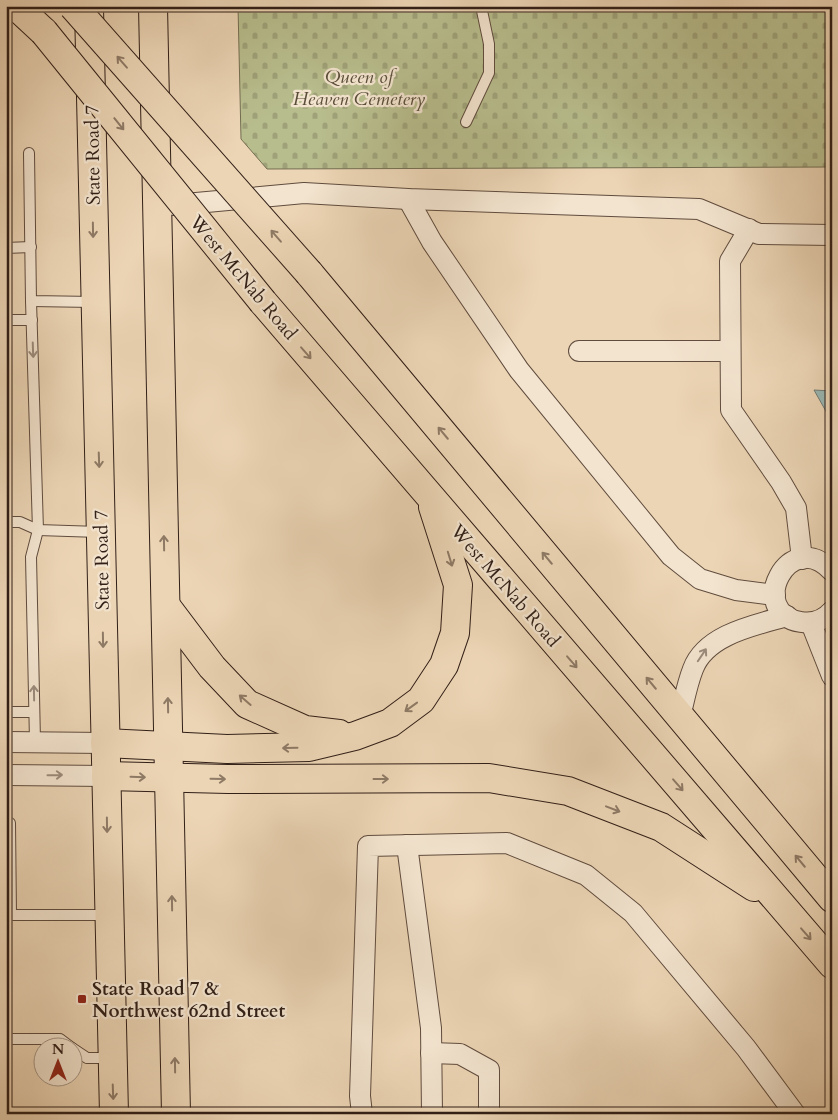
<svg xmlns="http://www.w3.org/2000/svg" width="838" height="1120" viewBox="0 0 838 1120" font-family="Cardo,serif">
  <defs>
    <pattern id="cemetery-stones" width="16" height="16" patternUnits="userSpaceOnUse" patternTransform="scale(1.25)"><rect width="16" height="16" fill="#b8bd8d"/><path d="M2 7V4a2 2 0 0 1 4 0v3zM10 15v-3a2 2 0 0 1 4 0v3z" fill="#9fa279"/></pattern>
  </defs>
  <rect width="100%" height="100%" fill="#ecd5b5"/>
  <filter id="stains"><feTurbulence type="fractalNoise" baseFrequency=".004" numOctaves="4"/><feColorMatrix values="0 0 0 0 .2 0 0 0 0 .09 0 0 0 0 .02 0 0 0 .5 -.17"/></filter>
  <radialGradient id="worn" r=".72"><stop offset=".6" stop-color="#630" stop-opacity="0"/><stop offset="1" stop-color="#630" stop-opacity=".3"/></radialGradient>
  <!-- cemetery -->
  <polygon fill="url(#cemetery-stones)" stroke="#746e52" points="238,6 832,6 832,167 267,169 241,139"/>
  <!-- water -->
  <polygon fill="#9ab8b4" stroke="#707b75" points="814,390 832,391 832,422"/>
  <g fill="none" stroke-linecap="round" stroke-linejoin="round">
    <!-- service casing -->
    <g stroke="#604c3e" stroke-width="12">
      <g id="service">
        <polyline points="466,122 489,73 489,44 481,6"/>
        <polyline points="29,153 31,301 94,302"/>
        <polyline points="6,248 31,247"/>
        <polyline points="31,301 38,530 31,557 35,741"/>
        <polyline points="6,320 32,320"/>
        <polyline points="6,522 20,522 38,530 99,532"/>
        <polyline points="6,712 34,712"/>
        <polyline points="10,823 11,915 108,915"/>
        <polyline points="6,1039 60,1039 72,1048"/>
        <polyline points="72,1048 87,1058 111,1058"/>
      </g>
    </g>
    <!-- minor casing -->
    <g stroke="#604c3e" stroke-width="22">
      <g id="minor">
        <polyline points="408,199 432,242 519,370 671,556 700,579 736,590 775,595"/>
        <polyline points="174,205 304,193 408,199 699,209 759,234 832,235"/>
        <polyline points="749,229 730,261 731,410 781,482 796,508 802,559"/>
        <polyline points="579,351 730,351"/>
        <path d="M832 571C789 525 745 613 801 622 813 624 824 620 832 611"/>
        <polyline points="811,623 832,676"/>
        <path d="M680 717C684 701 687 684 693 669 706 634 756 625 787 616"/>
        <polyline points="6,742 105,743"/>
        <polyline points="6,775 106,776"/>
        <polyline points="407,845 431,1028 432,1114"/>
        <polyline points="431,1053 460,1054 489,1070 489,1114"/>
        <polyline points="362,1114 360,1096 368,846 507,843 586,875 633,913 746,1048 795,1114"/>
      </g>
    </g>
    <!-- primary casing -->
    <g stroke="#311f17" stroke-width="30">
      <g id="primary">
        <polyline points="16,6 44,32"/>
        <polyline points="153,6 176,1114"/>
        <polyline points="89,8 114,1114"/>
        <polyline points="309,273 832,898"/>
        <polyline points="263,302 832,964"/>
        <polyline points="166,606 212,667 247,704 305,730 339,734"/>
        <polyline points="105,743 227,749 309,747 355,736 390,723 421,700 444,665 455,633 458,585 433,507"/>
        <polyline points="106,776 228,779 489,778 568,791 661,827 754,887"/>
      </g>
    </g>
    <!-- service -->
    <use href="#service" stroke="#f3e4cf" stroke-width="10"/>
    <!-- minor -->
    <use href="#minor" stroke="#f3e4cf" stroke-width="20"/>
    <!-- primary -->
    <use href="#primary" stroke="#ecd5b5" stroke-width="28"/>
    <!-- primary-bridge casing -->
    <g stroke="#311f17" stroke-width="30" stroke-linecap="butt">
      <g id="primary-bridge">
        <polyline points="73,6 309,273"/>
        <polyline points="44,32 263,302"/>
      </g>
    </g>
    <!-- primary-bridge -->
    <use href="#primary-bridge" stroke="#ecd5b5" stroke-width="28"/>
  </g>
  <!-- one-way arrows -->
  <defs><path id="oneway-shaft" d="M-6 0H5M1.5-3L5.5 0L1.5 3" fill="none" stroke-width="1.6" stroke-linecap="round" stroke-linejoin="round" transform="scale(1.25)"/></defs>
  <g stroke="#8e7a66">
    <use href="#oneway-shaft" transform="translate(122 62) rotate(-131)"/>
    <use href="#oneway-shaft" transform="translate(119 124) rotate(51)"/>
    <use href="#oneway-shaft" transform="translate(93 230) rotate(89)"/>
    <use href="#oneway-shaft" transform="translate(276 236) rotate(-131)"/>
    <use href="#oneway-shaft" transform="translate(306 353) rotate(49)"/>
    <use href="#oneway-shaft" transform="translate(443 433) rotate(-130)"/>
    <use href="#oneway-shaft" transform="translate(99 460) rotate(88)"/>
    <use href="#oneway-shaft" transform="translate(164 543) rotate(-91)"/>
    <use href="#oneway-shaft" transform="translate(547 558) rotate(-130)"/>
    <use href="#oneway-shaft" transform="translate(450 559) rotate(73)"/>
    <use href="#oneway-shaft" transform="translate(103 640) rotate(89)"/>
    <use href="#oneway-shaft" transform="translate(572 662) rotate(49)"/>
    <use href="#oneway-shaft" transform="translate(651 683) rotate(-130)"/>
    <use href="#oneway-shaft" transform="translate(245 700) rotate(-139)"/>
    <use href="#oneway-shaft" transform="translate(168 705) rotate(-91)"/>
    <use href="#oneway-shaft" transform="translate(411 707) rotate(144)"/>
    <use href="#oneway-shaft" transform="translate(290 748) rotate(179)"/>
    <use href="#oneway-shaft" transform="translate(138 777) rotate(2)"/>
    <use href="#oneway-shaft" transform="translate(218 779) rotate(1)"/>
    <use href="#oneway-shaft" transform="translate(381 779)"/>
    <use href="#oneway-shaft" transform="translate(678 785) rotate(49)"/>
    <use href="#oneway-shaft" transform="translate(613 809) rotate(21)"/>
    <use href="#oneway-shaft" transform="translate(107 825) rotate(89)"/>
    <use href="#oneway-shaft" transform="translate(800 861) rotate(-130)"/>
    <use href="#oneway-shaft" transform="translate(172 903) rotate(-91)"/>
    <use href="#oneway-shaft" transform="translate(806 934) rotate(49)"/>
    <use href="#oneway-shaft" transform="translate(175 1065) rotate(-91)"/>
    <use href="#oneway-shaft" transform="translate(113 1092) rotate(88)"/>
  </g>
  <g stroke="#9c8b7c">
    <use href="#oneway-shaft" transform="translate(33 350) rotate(88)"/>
    <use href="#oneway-shaft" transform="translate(702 655) rotate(-56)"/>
    <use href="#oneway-shaft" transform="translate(34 693) rotate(-91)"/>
    <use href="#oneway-shaft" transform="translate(55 775) rotate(-1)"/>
  </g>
  <!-- markers -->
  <rect fill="#8f2418" stroke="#f3e4cf" stroke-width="2" x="77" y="994" width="10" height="10" rx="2.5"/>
  <g text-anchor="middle" stroke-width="4.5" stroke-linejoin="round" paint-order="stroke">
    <!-- park labels -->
    <g font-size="19" font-style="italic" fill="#5a4e3a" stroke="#f3e4cf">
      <text x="359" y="83">Queen of<tspan x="359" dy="22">Heaven Cemetery</tspan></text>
    </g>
    <!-- street labels -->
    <g font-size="19" fill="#311f17" stroke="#f3e4cf">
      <text transform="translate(92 155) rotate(-91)" y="7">State Road 7</text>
      <text transform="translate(244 277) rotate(50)" y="7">West McNab Road</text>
      <text transform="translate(101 560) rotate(-91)" y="7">State Road 7</text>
      <text transform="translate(506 585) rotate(49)" y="7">West McNab Road</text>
    </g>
    <!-- poi labels -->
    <g font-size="19" font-weight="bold" fill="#311f17" stroke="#f3e4cf" text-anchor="start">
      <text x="92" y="995">State Road 7 &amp;<tspan x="92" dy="22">Northwest 62nd Street</tspan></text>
    </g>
  </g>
  <!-- margin -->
  <rect width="838" height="1120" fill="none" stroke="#ecd5b5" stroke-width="25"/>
  <rect x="8" y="8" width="823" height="1105" fill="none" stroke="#311f17" stroke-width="2.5"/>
  <rect x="12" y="12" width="813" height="1095" fill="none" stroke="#311f17"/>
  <!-- north arrow -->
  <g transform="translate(58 1062)"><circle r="24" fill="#f3e4cf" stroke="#a59585"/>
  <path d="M0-4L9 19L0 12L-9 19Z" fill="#8f2418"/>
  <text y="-8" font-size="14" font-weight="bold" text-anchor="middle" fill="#311f17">N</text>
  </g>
  <rect width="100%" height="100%" filter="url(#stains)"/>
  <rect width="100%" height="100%" fill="url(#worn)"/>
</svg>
